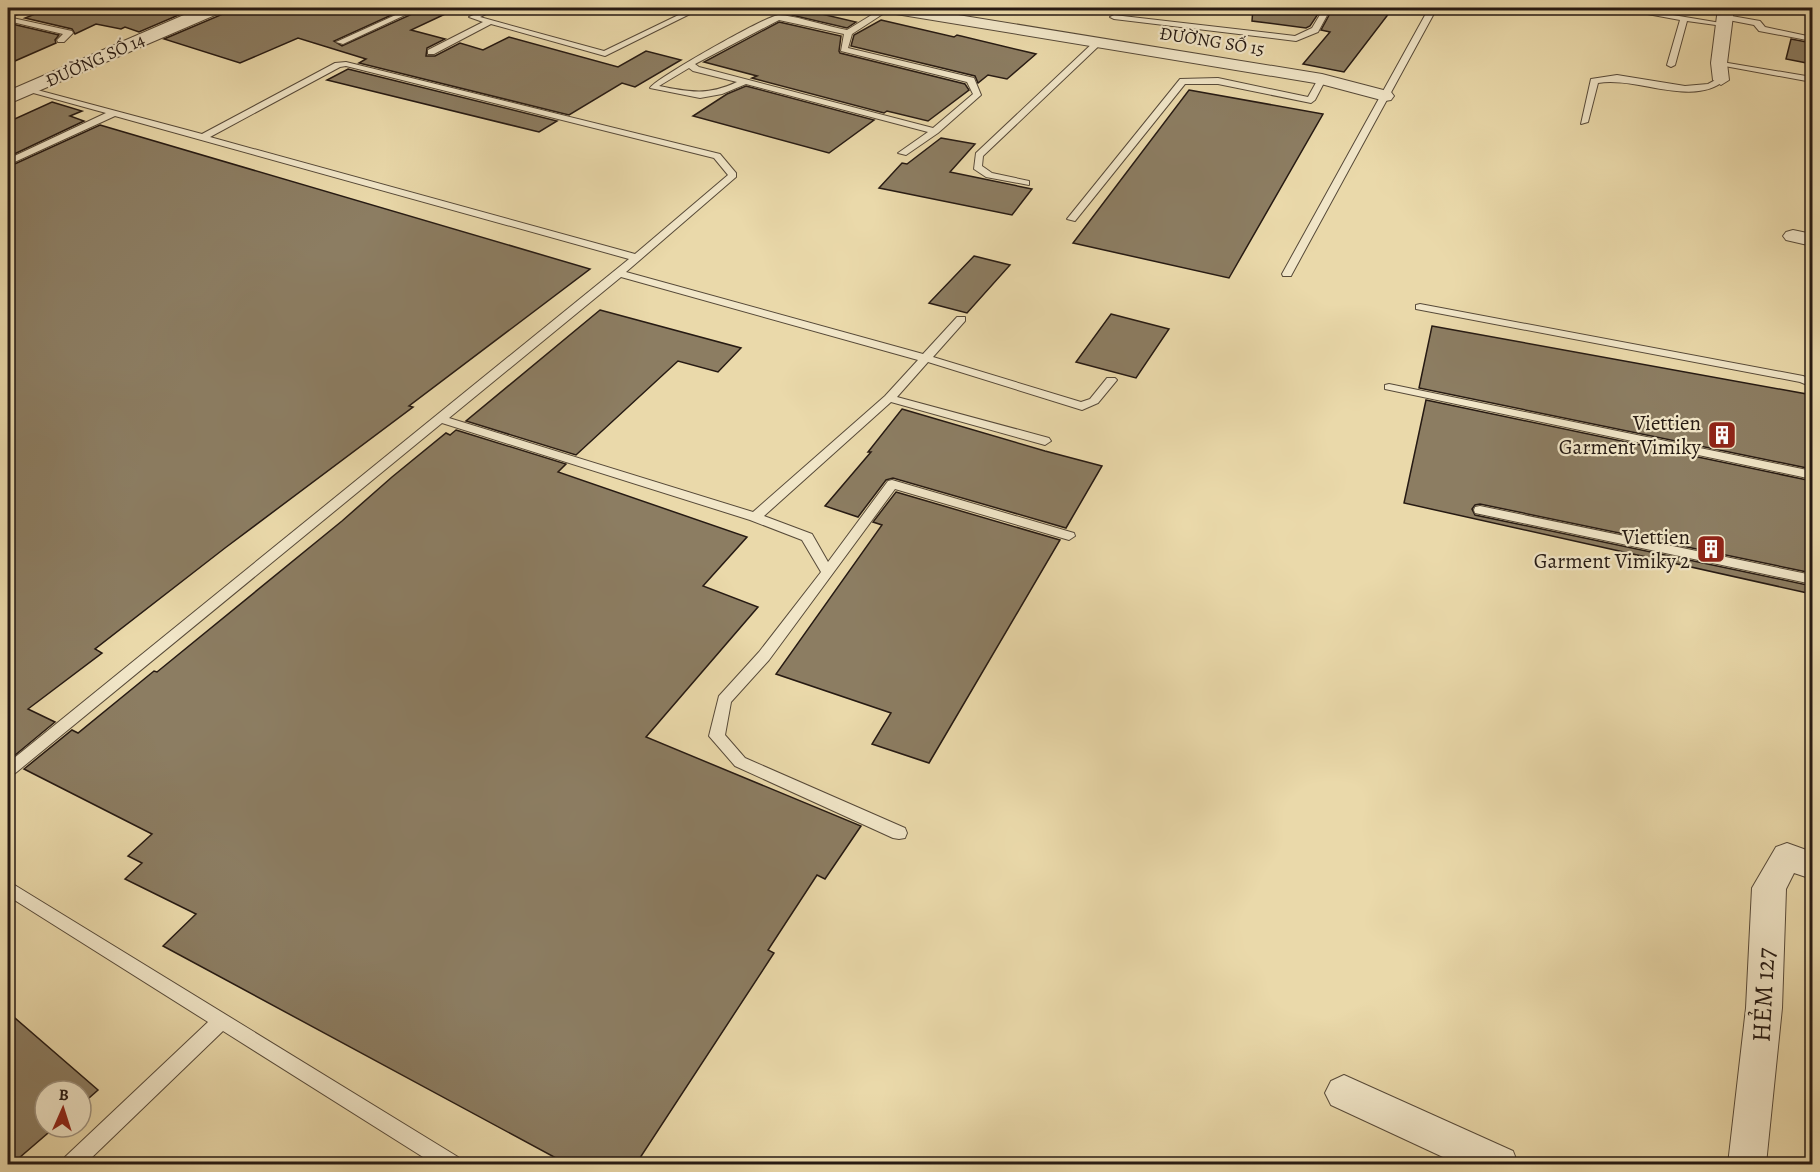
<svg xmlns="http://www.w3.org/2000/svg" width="1820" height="1172" viewBox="0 0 1820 1172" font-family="Alegreya,serif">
  <rect width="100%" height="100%" fill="#ead9aa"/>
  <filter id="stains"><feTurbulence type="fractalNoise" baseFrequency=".00333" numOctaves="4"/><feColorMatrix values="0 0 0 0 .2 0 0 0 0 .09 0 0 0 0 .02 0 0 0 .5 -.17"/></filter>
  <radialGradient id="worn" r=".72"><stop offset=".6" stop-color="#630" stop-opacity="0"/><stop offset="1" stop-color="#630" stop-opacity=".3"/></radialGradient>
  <!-- building -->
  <g fill="#8c7d62" stroke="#261a13" stroke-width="1.5">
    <polygon points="50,8 195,8 139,32 125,27 121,29 96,24 75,34 72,29 25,18"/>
    <polygon points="226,8 407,8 334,41 342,46 421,10 422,8 458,8 411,30 445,39 427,48 426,56 435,56 460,43 483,50 509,37 618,67 646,51 681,60 635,87 622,83 569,115 359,63 366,59 298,38 240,63 164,39 223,14"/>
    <polygon points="796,8 856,22 847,28 787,14"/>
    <polygon points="1253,8 1322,8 1310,26 1306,28 1252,21"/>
    <polygon points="1333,8 1393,8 1344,72 1303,64 1330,32 1321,30"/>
    <polygon points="881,20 954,37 957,35 1036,54 1007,79 988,75 978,83 975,76 851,46 854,35"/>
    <polygon points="779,22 841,36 839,51 840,53 965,84 969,90 928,121 887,111 884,113 752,78 757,76 704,62"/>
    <polygon points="12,24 59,35 55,40 56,43 8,64 8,26"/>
    <polygon points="1791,39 1812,43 1812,64 1786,59"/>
    <polygon points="348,69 557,121 539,132 327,80"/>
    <polygon points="746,86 874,120 829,153 693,116 727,94"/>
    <polygon points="1189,90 1323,114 1229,278 1073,243"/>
    <polygon points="52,102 82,111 70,116 84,121 8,157 8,122"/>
    <polygon points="100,125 590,269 409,406 413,407 225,548 95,649 102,653 28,709 55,722 8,761 8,167"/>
    <polygon points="941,138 975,144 950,172 1032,189 1012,215 879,188 902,163 907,164"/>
    <polygon points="974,256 1010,265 967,313 929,303"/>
    <polygon points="600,310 741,348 718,372 678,361 576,455 466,421"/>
    <polygon points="1111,314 1169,329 1136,378 1076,362"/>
    <polygon points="1432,326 1812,395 1812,469 1419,388"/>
    <polygon points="1426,400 1812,481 1812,573 1480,504 1475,505 1472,509 1475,515 1812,586 1812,594 1404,503"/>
    <polygon points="902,409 1045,451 1102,466 1066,528 893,478 886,480 858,517 825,506 871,452 868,452"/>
    <polygon points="456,430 566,464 558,472 747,537 703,586 758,607 646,737 861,826 825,879 817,875 768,950 774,953 636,1164 567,1164 163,946 196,914 125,879 142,863 128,856 152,834 24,769 72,730 78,733 154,671 157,672 342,521 392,477 446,433 450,435"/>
    <polygon points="896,492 1060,540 929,763 872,744 891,713 776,674 882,525 873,522"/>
    <polygon points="8,1012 98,1090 81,1105 81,1091 45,1091 45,1127 55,1127 12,1164 8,1164"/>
  </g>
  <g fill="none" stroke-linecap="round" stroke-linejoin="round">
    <!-- service casing -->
    <g stroke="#574a39" stroke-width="2">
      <g id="service">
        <polygon points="411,8 420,8 343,44 336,42"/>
        <polygon points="489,8 498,8 480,17 604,51 693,8 702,8 605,56 491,24 434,54 428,54 428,50 483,22 469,17"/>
        <path d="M883 8H892L852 34 848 48 974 78 981 95 938 133 906 155 898 153 928 132 746 84 722 94 700 98 650 88C655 79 767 15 779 15 793 15 830 27 847 30ZM779 20 844 34 841 51 967 82 973 94 933 128 699 67 695 64ZM689 68 693 71 737 82C707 96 690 92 659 86Z"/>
        <polygon points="1324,8 1331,8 1318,32 1296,41 1114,19 1110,17 1114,15 1295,36 1312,28"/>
        <polygon points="1429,8 1437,8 1292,274 1291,276 1283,276 1282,274"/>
        <polygon points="1615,8 1631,8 1727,24 1723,26 1687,21 1675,65 1671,67 1667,65 1680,20"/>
        <polygon points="1726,15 1760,21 1765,27 1812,37 1812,41 1759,31 1754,25 1723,19 1723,15"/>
        <polygon points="8,17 72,31 73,33 64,42 58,42 57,40 63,34 8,21"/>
        <polygon points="1096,40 1103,42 983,156 982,166 992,173 1029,181 1029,185 986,177 974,169 976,153"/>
        <polygon points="1716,61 1812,77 1812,82 1719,65 1716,65"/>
        <path d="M346 62 720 154 736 173V177L626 272 923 354 957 317H965V321L933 357 1081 402 1090 399 1107 378H1115L1117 380 1098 403 1082 410 928 362 897 397 1049 438 1051 441 1045 445 891 402 764 516 812 534 828 562 888 481 892 480 1074 533 1075 536 1069 540 895 489 769 660 731 702 725 735 745 758 905 828 907 833 905 838 899 839 893 838 735 766 709 736 719 696 759 652 821 572 802 540 750 520 442 423 13 775 8 777V763L629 259 115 116 8 165V159L106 113 26 91V87L202 134 335 63ZM346 66 714 158 728 175 635 254 210 137 340 67ZM621 277 918 360 885 396 753 512 449 418Z"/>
        <path d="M1617 75 1685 86 1708 84 1721 77 1725 80C1693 108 1636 76 1598 83L1588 122 1581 124 1591 79Z"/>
        <polygon points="1322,76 1326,79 1315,100 1311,103 1218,84 1185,84 1075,221 1067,219 1180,79 1218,78 1308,97 1318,79"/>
        <polygon points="1420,304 1803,376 1812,380 1812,387 1800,382 1416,309 1416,305"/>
        <polygon points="1389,384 1812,471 1812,479 1385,389 1385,385"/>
        <polygon points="1480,506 1812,575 1812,584 1475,513 1474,510 1475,507"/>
        <polygon points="8,881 458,1157 460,1164 434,1164 223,1031 85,1164 63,1164 65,1157 208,1022 8,896"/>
      </g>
    </g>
    <!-- minor casing -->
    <g stroke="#574a39" stroke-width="2">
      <g id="minor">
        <polygon points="8,8 29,8 26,11 8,18"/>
        <polygon points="882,8 915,8 1322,74 1391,92 1394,96 1391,100 1385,101 1321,84 890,13"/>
        <polygon points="1718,8 1734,8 1727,63 1729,80 1721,85 1713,80 1711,63"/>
        <polygon points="1793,230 1812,234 1812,246 1786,240 1783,236 1786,232"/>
        <polygon points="1787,843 1812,852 1812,879 1794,873 1786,889 1782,1008 1766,1164 1728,1164 1746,1008 1752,888 1776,847"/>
        <polygon points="1344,1075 1513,1151 1518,1164 1458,1164 1331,1105 1325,1093 1331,1081"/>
      </g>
    </g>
    <!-- tertiary casing -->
    <g stroke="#574a39" stroke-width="2">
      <polygon id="tertiary" points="200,8 224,8 222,12 8,104 8,91"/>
    </g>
    <!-- service -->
    <use href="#service" fill="#f1e6c8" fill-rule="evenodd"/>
    <!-- minor -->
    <use href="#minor" fill="#f1e6c8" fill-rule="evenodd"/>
    <!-- tertiary -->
    <use href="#tertiary" fill="#f1e6c8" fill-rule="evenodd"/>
  </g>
  <!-- icons -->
  <defs>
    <g id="building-square" transform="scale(1.5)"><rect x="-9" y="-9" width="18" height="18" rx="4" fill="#8f2418" stroke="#f1e6c8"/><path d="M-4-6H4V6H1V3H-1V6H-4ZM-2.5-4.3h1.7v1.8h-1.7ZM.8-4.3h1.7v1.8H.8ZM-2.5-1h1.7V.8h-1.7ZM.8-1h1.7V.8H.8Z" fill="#fff"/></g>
  </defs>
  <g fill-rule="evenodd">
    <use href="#building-square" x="1722" y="435"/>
    <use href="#building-square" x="1711" y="549"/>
  </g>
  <g text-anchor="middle" stroke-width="4.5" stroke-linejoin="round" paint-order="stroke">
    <!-- far-street labels -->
    <g font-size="18" fill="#261a13" stroke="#f1e6c8">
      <text transform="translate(1212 41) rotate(9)" y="6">ĐƯỜNG SỐ 15</text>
      <text transform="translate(95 60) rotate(-24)" y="6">ĐƯỜNG SỐ 14</text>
    </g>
    <!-- poi labels -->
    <g font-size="21" fill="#261a13" stroke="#f1e6c8" text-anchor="end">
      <text x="1701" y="430">Viettien<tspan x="1701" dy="24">Garment Vimiky</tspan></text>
      <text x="1690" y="544">Viettien<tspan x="1690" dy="24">Garment Vimiky 2</tspan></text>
    </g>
    <!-- near-street labels -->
    <g font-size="26" fill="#261a13" stroke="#f1e6c8">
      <text transform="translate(1763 995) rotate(-87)" y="9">HẺM 127</text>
    </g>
  </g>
  <!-- margin -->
  <rect width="1820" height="1172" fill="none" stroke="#ead9aa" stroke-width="30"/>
  <rect x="9" y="9" width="1802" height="1154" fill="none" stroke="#261a13" stroke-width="3"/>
  <rect x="15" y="15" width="1790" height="1142" fill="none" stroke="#261a13" stroke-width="1.5"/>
  <!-- north arrow -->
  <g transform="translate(63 1109) rotate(3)"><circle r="28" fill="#f1e6c8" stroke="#a09480" stroke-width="1.5"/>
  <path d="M0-4.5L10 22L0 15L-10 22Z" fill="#8f2418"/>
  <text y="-9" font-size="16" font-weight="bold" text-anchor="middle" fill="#261a13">B</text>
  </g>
  <rect width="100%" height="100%" filter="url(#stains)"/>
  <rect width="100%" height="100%" fill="url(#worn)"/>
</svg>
